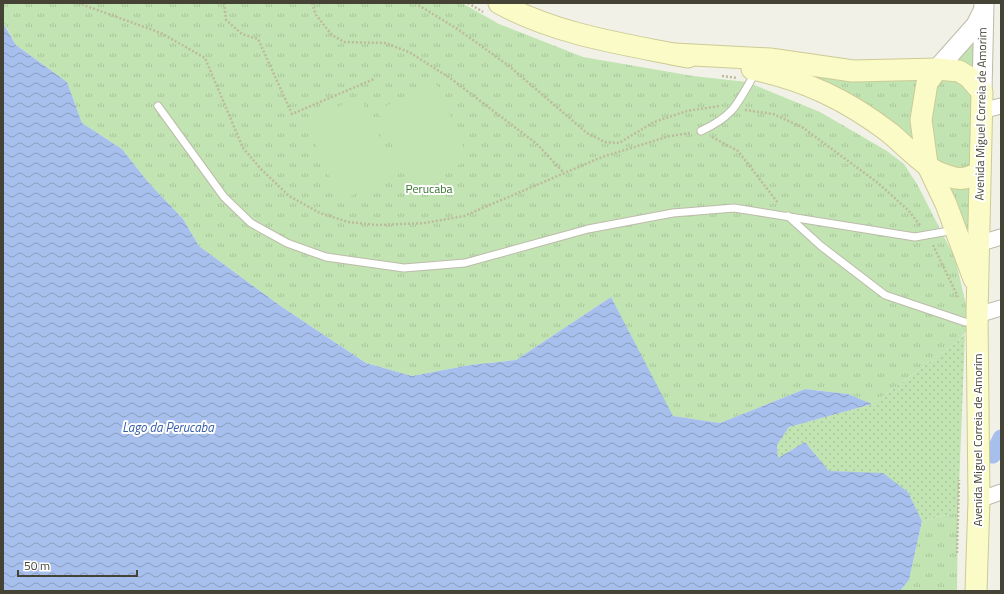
<svg xmlns="http://www.w3.org/2000/svg" width="1004" height="594" viewBox="0 0 1004 594" font-family="'Titillium Web',sans-serif">
  <defs>
    <pattern id="grass-dots" width="8" height="8" patternUnits="userSpaceOnUse"><rect width="8" height="8" fill="#c1e4b2"/><path d="M2 2h.1M6 6h.1" fill="none" stroke="#a7c59a" stroke-width="1.8" stroke-linecap="round"/></pattern>
    <pattern id="park-tufts" width="24" height="20" patternUnits="userSpaceOnUse"><rect width="24" height="20" fill="#c1e4b2"/><path d="M3 7l-1-3M5 7V3M7 7l1-3M15 17l-1-3M17 17v-4M19 17l1-3" fill="none" stroke="#a7c59a"/></pattern>
    <pattern id="water-waves" width="16" height="10" patternUnits="userSpaceOnUse"><rect width="16" height="10" fill="#a6bfec"/><path d="M0 5q4-4 8 0t8 0" fill="none" stroke="#899dc0"/></pattern>
  </defs>
  <rect width="100%" height="100%" fill="#f2f1e7"/>
  <!-- grass -->
  <polygon fill="url(#grass-dots)" points="965,334 958,512 922,521 908,492 883,474 829,471 805,442 778,458 777,445 789,427 872,404 957,342"/>
  <!-- park -->
  <g fill="url(#park-tufts)">
    <polygon points="3,3 462,3 499,24 583,57 693,76 747,82 820,112 887,151 904,164 917,184 955,258 971,326 957,342 872,404 848,394 805,389 720,423 672,416 611,297 516,360 470,365 412,376 366,363 282,307 199,246 183,219 148,182 122,149 82,123 67,82 16,45 3,22"/>
    <polygon points="976,25 977,288 927,164 770,59 937,69"/>
    <polygon points="958,512 957,591 900,591 909,580 922,521"/>
  </g>
  <!-- pitch -->
  <g fill="#c1e4b2">
    <polygon points="436,83 469,160 410,188 377,110"/>
    <polygon points="360,97 398,175 340,201 305,121"/>
  </g>
  <!-- water -->
  <polygon fill="url(#water-waves)" points="3,23 16,45 67,82 82,123 122,149 148,182 183,219 199,246 282,307 366,363 412,376 470,365 516,360 611,297 673,416 720,423 805,389 848,394 872,404 789,427 777,445 778,458 805,442 829,471 883,473 908,492 922,521 909,580 900,591 3,591"/>
  <g fill="none" stroke-linecap="round" stroke-linejoin="round">
    <!-- canal -->
    <polyline stroke="#a6bfec" stroke-width="17" points="993,455 1001,438"/>
    <!-- service casing -->
    <g stroke="#bdbbaa" stroke-width="9">
      <g id="service">
        <polyline points="158,106 224,197 251,223 287,243 326,257 404,268 465,263 588,229 673,213 734,208 915,237 949,231"/>
        <path d="M701 131C731 117 736 107 751 80"/>
        <polyline points="788,216 821,246 885,295 965,322"/>
      </g>
    </g>
    <!-- minor casing -->
    <g stroke="#bdbbaa" stroke-width="17">
      <g id="minor">
        <polyline points="981,111 1001,106"/>
        <polyline points="978,244 1001,237"/>
        <polyline points="977,315 1001,308"/>
        <polyline points="979,500 1001,492"/>
      </g>
    </g>
    <!-- tertiary casing -->
    <g stroke="#bdbbaa" stroke-width="21">
      <g id="tertiary">
        <polyline points="937,69 976,25 983,11"/>
        <polyline points="982,92 984,3"/>
      </g>
    </g>
    <!-- secondary casing -->
    <g stroke="#cccb96" stroke-width="23">
      <g id="secondary">
        <path d="M499 3C557 35 624 44 688 57"/>
        <polyline points="674,54 770,59 853,71 937,69 959,71 969,77 982,92 977,315 979,500 976,591"/>
        <path d="M752 69C805 80 847 100 890 133 901 142 926 167 937 172 954 179 963 182 980 172"/>
        <polyline points="937,69 927,83 921,120 927,164 946,204 974,279"/>
      </g>
    </g>
    <!-- path -->
    <g stroke="#beba9c" stroke-width="2.5" stroke-dasharray="2 2" stroke-linecap="butt">
      <polyline points="78,3 161,33 205,58 243,148 261,169 289,196 320,213 348,222 377,225 425,223 464,216 602,157 670,136 691,133"/>
      <polyline points="224,3 226,20 242,34 258,39 292,114 374,79"/>
      <polyline points="312,3 316,15 332,35 344,42 385,43 409,52 450,78 537,144 564,173"/>
      <polyline points="415,3 459,30 509,66 587,133 605,142 619,143 654,122 687,111 719,106"/>
      <polyline points="468,3 483,12"/>
      <polyline points="722,76 737,78"/>
      <polyline points="745,110 773,114 802,127 878,183 908,210 920,225"/>
      <polyline points="712,137 738,151 778,203"/>
      <polyline points="933,245 958,297"/>
      <polyline points="957,553 959,480"/>
    </g>
    <!-- service -->
    <use href="#service" stroke="#fff" stroke-width="7"/>
    <!-- minor -->
    <use href="#minor" stroke="#fff" stroke-width="15"/>
    <!-- tertiary -->
    <use href="#tertiary" stroke="#fff" stroke-width="19"/>
    <!-- secondary -->
    <use href="#secondary" stroke="#fbfbc8" stroke-width="21"/>
  </g>
  <g text-anchor="middle" stroke-width="4" stroke-linejoin="round" paint-order="stroke">
    <!-- street labels -->
    <g font-size="12" fill="#454236" stroke="#fff">
      <text transform="translate(981 114) rotate(-89)" y="4">Avenida Miguel Correia de Amorim</text>
      <text transform="translate(978 440) rotate(-90)" y="4">Avenida Miguel Correia de Amorim</text>
    </g>
    <!-- park labels -->
    <g font-size="12" fill="#37732d" stroke="#fff">
      <text x="429" y="193">Perucaba</text>
    </g>
    <!-- water labels -->
    <g font-size="13" font-style="italic" fill="#365eaa" stroke="#fff">
      <text x="168" y="432">Lago da Perucaba</text>
    </g>
  </g>
  <!-- border -->
  <rect width="1004" height="594" fill="none" stroke="#454236" stroke-width="8"/>
  <!-- scale -->
  <path d="M18 570v6h119v-6" fill="none" stroke="#454236" stroke-width="2"/>
  <text x="24" y="570" font-size="12" fill="#454236" stroke="#ffffff" stroke-width="3" paint-order="stroke">50 m</text>
</svg>
